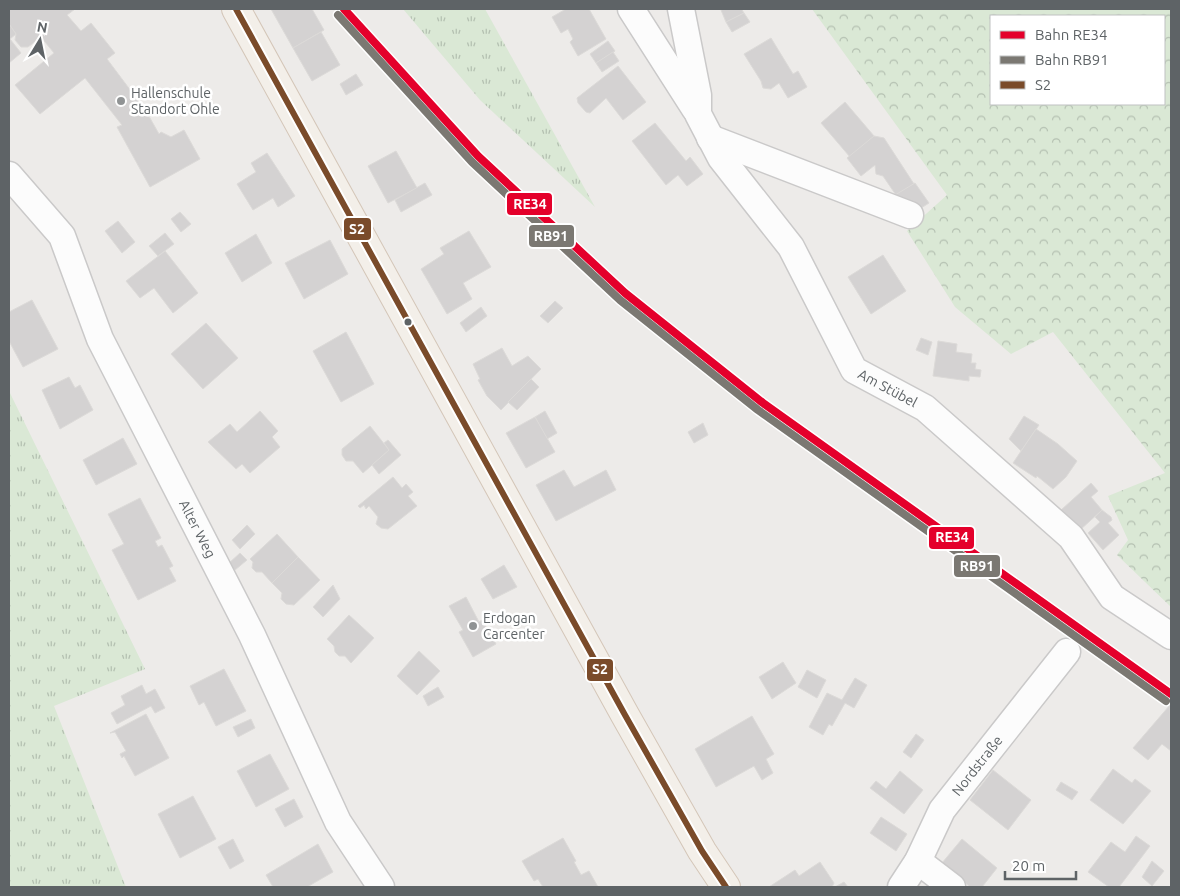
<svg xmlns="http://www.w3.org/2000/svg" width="1180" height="896" viewBox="0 0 1180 896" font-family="Ubuntu,sans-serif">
  <defs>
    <pattern id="grass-tufts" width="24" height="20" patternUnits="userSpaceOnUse" patternTransform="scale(1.25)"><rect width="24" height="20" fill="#dae8d5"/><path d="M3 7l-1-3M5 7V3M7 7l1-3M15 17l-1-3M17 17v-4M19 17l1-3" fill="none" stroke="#b4c0b1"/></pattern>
    <pattern id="forest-crowns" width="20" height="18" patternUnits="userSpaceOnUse" patternTransform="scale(1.25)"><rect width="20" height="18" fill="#dae8d5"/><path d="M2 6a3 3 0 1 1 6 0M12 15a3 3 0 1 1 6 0" fill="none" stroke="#b4c0b1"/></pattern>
  </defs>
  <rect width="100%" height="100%" fill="#edebe9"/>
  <!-- grass -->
  <g fill="url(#grass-tufts)">
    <polygon points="403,9 485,9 595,207 480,100"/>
    <polygon points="9,391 145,669 54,706 126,887 9,887"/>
  </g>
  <!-- forest -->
  <path fill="url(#forest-crowns)" fill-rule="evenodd" d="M812 9H1171V607L1117 555 1128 540 1108 496 1165 473 1053 332 1011 354 955 307 907 231 947 195ZM991 16H1164V104H991Z"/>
  <!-- building -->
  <g fill="#d4d2d2" stroke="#dcdad8">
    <polygon points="9,9 75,9 67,15 81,31 91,23 115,53 107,59 146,111 159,134 161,132 171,137 184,130 200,159 150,187 117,127 122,125 85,78 40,114 15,85 54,53 41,37 28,47 21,47 15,40 16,34 9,24"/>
    <polygon points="271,9 312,9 324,30 293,48"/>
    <polygon points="566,9 589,9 606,39 578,56 570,42 573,39 568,29 561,33 552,17"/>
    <polygon points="724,9 744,9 742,10 744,13 726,22 721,10"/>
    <polygon points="744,13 750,22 732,32 726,22"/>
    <polygon points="9,24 16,34 10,39 21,53 9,63"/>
    <polygon points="321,32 340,65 312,81 293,48"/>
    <polygon points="771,38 793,74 798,71 807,87 788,98 779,83 771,89 763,88 761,81 744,54"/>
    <polygon points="608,41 615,51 596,63 590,54"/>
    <polygon points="613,52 619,61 602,72 596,63"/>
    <polygon points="618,66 646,102 623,120 606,98 590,113 586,112 578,103 577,98"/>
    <polygon points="356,74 363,85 346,95 340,84"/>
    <polygon points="845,102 874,136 850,157 821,123"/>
    <polygon points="655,123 686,161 690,157 703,174 687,186 678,175 666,185 632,141"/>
    <polygon points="874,136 884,138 914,184 896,195 883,176 876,174 875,165 861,176 847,158"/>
    <polygon points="396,151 417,188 388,203 368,166"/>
    <polygon points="267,153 295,196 278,207 273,198 253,210 237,184 256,172 251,163"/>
    <polygon points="425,183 432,195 401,212 395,200"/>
    <polygon points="915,183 929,203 910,215 895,195"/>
    <polygon points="180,212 191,224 181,232 171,219"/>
    <polygon points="118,221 135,242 122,253 105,231"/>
    <polygon points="469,231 491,267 463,283 472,299 447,314 421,269 444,254 440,248"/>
    <polygon points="165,233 174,244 158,256 149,246"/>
    <polygon points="256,234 272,263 242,282 225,253"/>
    <polygon points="330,240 348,274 304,299 285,263"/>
    <polygon points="165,251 198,293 173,313 154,288 140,298 126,281"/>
    <polygon points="883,255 906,291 871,314 848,277"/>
    <polygon points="32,300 58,349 23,367 9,341 9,312"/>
    <polygon points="555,301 563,308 548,323 540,316"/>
    <polygon points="481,307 487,316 466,332 460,323"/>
    <polygon points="206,323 238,358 203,389 171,354"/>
    <polygon points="346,332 374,384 341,402 313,351"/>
    <polygon points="921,338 932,342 928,355 916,350"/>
    <polygon points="938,341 957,344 956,352 972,354 971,363 976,363 975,369 981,370 980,377 969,376 969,381 933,376"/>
    <polygon points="502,348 512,366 528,356 541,369 501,410 487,396 478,380 480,379 473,364"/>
    <polygon points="69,377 75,388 80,385 93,410 60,429 42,390"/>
    <polygon points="531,379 539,387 517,410 508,402"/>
    <polygon points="260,411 278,431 272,437 280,447 250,473 242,464 236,469 208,442 230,424 237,432"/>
    <polygon points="545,411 557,433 547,439 535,417"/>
    <polygon points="1024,416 1039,425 1021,451 1009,439"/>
    <polygon points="535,417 555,452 526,468 506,433"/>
    <polygon points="703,423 708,435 694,443 688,432"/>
    <polygon points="370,426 389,450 363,473 353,461 346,461 342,455 342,449"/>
    <polygon points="1036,429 1058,444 1077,461 1066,477 1053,489 1037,476 1036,478 1013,463"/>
    <polygon points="123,438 137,464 96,485 83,460"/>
    <polygon points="388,440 401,455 379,474 372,465 389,450 384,443"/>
    <polygon points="564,470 574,487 606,470 616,490 556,521 536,485"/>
    <polygon points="393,477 402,488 406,484 413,492 408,496 417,506 388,529 381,528 376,524 378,517 369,506 366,509 364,505 360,508 358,506"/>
    <polygon points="1091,483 1098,491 1091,497 1102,510 1080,530 1061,510"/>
    <polygon points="140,498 161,538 155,541 158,547 162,545 173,566 169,568 176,581 138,600 112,550 124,544 108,514"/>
    <polygon points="1102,510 1111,517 1112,520 1108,523 1119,535 1103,550 1088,533 1100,522 1095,517"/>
    <polygon points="247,525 255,534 240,549 232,540"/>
    <polygon points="277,534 298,557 272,583 262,572 256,572 252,568 253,562 250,559"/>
    <polygon points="240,553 247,560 235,570 228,564"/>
    <polygon points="298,557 320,580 294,605 286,604 281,599 282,593 272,583"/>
    <polygon points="504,565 517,587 493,599 481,579"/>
    <polygon points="333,585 340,599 323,617 313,607"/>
    <polygon points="466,597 479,622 482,620 496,644 473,657 459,632 463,630 449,606"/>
    <polygon points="349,615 374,638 351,663 345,656 339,656 335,652 334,646 327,639"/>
    <polygon points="419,651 440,671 417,695 397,676"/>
    <polygon points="783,662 796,683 772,699 759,677"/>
    <polygon points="224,669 246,711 216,726 204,702 199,705 190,686"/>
    <polygon points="807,670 826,680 817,698 798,687"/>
    <polygon points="855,678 867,685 854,708 845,703 832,726 829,724 823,735 809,727 827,693 842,700"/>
    <polygon points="142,685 146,694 155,689 165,708 155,713 151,706 117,724 111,713 125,705 121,696"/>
    <polygon points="438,687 444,697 428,706 423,696"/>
    <polygon points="1170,705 1171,751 1162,744 1148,760 1133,748"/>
    <polygon points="146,714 169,758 135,776 124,756 122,758 120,754 126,751 115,732 110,733"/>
    <polygon points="752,716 774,754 766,759 773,773 762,780 754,766 716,787 695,749"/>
    <polygon points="251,719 255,728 238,737 233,727"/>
    <polygon points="916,734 924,740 911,758 903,752"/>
    <polygon points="270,754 289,789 256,807 237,771"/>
    <polygon points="1113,769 1132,783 1135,779 1151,791 1123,824 1090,800"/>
    <polygon points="993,770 1031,800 1008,830 970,800"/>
    <polygon points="900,771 923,790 904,814 870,788 876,781 886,789"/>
    <polygon points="1061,782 1078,792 1072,800 1056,790"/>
    <polygon points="193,796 216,839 180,858 158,814"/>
    <polygon points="294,799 303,817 285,827 275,809"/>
    <polygon points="881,817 907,834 896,851 870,833"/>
    <polygon points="1136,836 1150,846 1119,887 1109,887 1088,872 1111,842 1125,852"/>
    <polygon points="563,838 576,861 574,862 581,875 589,871 598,887 543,887 538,879 534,881 522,861"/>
    <polygon points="233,839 244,861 230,869 218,847"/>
    <polygon points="962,839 997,868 982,887 970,887 942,863"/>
    <polygon points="318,844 333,872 307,887 273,887 266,875"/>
    <polygon points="1152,861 1164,871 1152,886 1142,877"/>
    <polygon points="820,862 834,883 832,887 769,887 795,870 799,876"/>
    <polygon points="844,882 848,887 835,887"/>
  </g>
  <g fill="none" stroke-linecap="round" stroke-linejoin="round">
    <!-- minor casing -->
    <g stroke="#cac9c9" stroke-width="29">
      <g id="minor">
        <polyline points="631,9 695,109"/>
        <path id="s1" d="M681 9 698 95V114L721 158 791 247 854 370 925 408 1071 537 1112 597 1171 636"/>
        <polyline points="710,138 910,215"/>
        <path id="s2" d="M9 175 62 236 100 339 252 635 338 822 381 887"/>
        <polyline points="918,861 952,887"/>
        <path id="s3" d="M901 887 918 861 942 810 1067 652"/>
      </g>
    </g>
    <!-- major casing -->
    <g stroke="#d4c6b8" stroke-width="30">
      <polyline id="major" points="236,9 625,715 702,851 726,887"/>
    </g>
    <!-- minor -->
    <use href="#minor" stroke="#fcfcfc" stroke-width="26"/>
    <!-- major -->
    <use href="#major" stroke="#f3efe9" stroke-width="28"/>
    <!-- bus-1 casing -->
    <g stroke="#fff" stroke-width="10">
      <polyline id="bus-1" points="236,9 625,715 702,851 726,887"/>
    </g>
    <!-- bus-1 -->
    <use href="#bus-1" stroke="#7a4b2a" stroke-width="6"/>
    <!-- rail-1 casing -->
    <g stroke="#fff" stroke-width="11">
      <polyline id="rail-1" points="344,9 478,156 625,293 763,403 1171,694"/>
    </g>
    <!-- rail-2 casing -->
    <g stroke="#fff" stroke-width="11">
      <polyline id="rail-2" points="338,15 472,162 620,300 758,410 1166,701"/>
    </g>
    <!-- rail-1 -->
    <use href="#rail-1" stroke="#e4002b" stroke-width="8"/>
    <!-- rail-2 -->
    <use href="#rail-2" stroke="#7b7872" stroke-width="8"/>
  </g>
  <!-- markers -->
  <g fill="#909394" stroke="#fff" stroke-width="2">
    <circle cx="121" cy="101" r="5"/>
    <circle cx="473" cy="626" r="5"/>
  </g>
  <circle fill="#5e6366" stroke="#fff" stroke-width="2" cx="408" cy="322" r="4.5"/>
  <g text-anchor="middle" stroke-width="5" stroke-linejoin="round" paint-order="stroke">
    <!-- poi labels -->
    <g font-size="14" fill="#5e6366" stroke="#fff" text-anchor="start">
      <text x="131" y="98">Hallenschule<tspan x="131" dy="16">Standort Ohle</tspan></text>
      <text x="483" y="623">Erdogan<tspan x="483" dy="16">Carcenter</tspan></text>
    </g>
    <!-- street labels -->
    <g font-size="14" fill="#5e6366" stroke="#fff">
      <text dy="5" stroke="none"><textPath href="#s1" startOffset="446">Am Stübel</textPath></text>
      <text dy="5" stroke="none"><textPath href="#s2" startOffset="404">Alter Weg</textPath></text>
      <text dy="5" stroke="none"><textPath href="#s3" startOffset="144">Nordstraße</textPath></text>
    </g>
  </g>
  <g stroke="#fff" stroke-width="2">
    <rect x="506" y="192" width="47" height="24" rx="5" fill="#e4002b"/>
    <rect x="343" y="217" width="29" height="24" rx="5" fill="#7a4b2a"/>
    <rect x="528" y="224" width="47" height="24" rx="5" fill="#7b7872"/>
    <rect x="928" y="526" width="47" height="24" rx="5" fill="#e4002b"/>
    <rect x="953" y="554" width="48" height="24" rx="5" fill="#7b7872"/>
    <rect x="586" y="658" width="28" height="24" rx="5" fill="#7a4b2a"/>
  </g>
  <g font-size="14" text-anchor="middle" font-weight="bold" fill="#fff">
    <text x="530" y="209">RE34</text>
    <text x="357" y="234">S2</text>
    <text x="551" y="241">RB91</text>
    <text x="952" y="542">RE34</text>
    <text x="977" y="571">RB91</text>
    <text x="600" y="674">S2</text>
  </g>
  <!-- border -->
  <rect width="1180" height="896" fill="none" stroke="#5e6366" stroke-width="20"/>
  <!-- legend -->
  <rect x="990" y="15" width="175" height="90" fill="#ffffff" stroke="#bfc1c2"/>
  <rect x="1000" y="31" width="25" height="8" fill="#e4002b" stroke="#bfc1c2"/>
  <text x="1035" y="40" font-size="15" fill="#5e6366">Bahn RE34</text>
  <rect x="1000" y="56" width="25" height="8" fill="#7b7872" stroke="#bfc1c2"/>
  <text x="1035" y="65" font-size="15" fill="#5e6366">Bahn RB91</text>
  <rect x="1000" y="81" width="25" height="8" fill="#7a4b2a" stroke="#bfc1c2"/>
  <text x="1035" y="90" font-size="15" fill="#5e6366">S2</text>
  <!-- north arrow -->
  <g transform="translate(40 40) rotate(10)" stroke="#ffffff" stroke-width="4" paint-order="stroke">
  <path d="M0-4L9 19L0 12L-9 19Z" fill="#5e6366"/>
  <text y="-8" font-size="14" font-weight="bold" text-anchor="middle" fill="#5e6366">N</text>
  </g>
  <!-- scale -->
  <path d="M1005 871v8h71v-8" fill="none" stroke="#5e6366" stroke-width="2.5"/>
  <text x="1012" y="871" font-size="15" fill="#5e6366" stroke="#ffffff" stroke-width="4" paint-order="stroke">20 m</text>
</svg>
